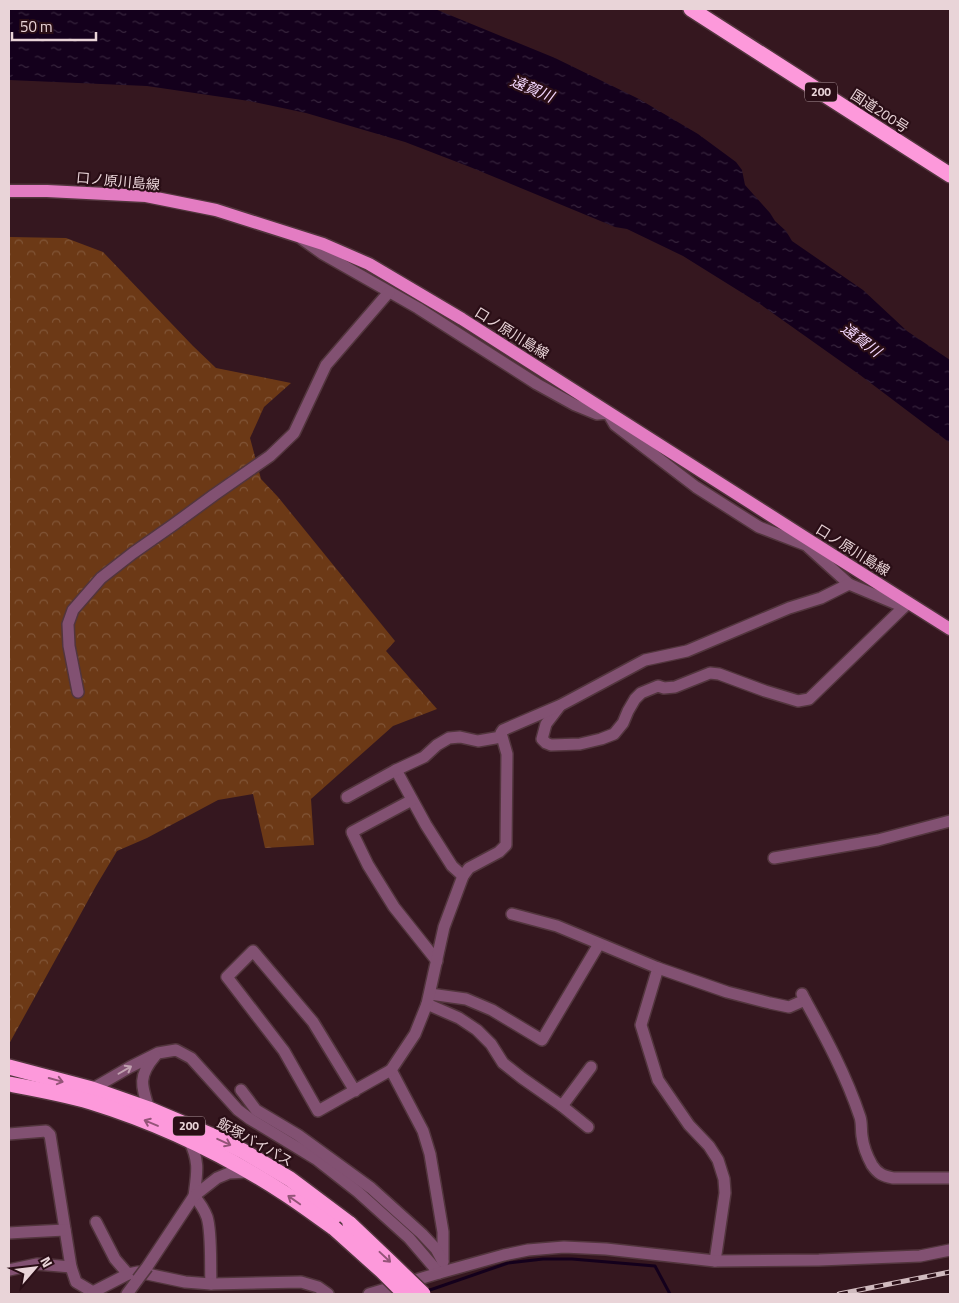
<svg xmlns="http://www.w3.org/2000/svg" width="959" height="1303" viewBox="0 0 959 1303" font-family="'Titillium Web','Noto Sans JP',sans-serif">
  <defs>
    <pattern id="forest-crowns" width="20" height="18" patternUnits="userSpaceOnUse" patternTransform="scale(1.25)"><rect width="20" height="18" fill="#6c3916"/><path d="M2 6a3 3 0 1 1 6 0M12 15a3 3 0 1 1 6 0" fill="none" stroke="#815537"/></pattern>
    <pattern id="water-ripples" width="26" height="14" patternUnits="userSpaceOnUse" patternTransform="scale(1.25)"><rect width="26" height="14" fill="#14001c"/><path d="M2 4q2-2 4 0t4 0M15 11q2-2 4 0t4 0" fill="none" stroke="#36243c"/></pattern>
  </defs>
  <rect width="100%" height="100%" fill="#35171f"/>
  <!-- forest -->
  <polygon fill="url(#forest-crowns)" points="9,237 66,238 103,252 193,346 216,368 291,383 264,407 250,438 261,479 278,497 395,641 386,651 437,709 393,726 311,799 314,845 265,848 253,794 218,800 147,838 117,851 96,886 9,1044"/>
  <!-- water -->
  <polygon fill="url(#water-ripples)" points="9,9 435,9 555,58 639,99 698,134 736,162 742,170 745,185 770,213 775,221 786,231 792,241 863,290 907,331 950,360 950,443 860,375 760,304 683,256 627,229 615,227 470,167 405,142 306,113 249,101 147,86 9,80"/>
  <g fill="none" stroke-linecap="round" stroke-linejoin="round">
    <!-- stream -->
    <polyline stroke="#14001c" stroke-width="3" points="427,1291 508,1263 543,1259 572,1259 655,1266 670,1294"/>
    <!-- minor casing -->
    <g stroke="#52353d" stroke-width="14">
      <g id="minor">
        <polyline points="302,239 323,254 418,308 537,384 575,405 597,414 608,413 615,425 696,487 759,527 806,545 849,584"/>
        <polyline points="78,692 69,646 68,624 73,610 101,578 133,553 173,525 214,495 247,472 270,456 294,433 326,365 389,292"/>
        <polyline points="559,707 546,724 542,739 546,743 551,745 580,744 601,739 614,734 623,723 628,711 635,699 641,693 658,686 664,688 675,687 710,673 719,674 765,691 798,701 809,699 908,603"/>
        <polyline points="396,770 426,825 452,866 463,876"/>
        <polyline points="347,797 396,770 424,757 437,745 449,738 460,737 478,741 501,737"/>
        <polyline points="412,800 352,832 368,865 394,907 437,961"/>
        <polyline points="774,858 878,840 950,821"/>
        <polyline points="512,914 557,926 658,968 641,1025 658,1080 689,1125 709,1146 718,1160 724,1179 725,1193 715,1261"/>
        <polyline points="658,968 727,992 770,1003 789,1007 805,1000 802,994"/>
        <polyline points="430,994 466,999 492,1010 542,1040 599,944"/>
        <path d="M805 1000C826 1038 846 1075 860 1117 862 1123 861 1130 862 1136 863 1145 867 1156 872 1165 878 1174 883 1176 893 1178H950"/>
        <polyline points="427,1004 459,1018 477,1030 491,1044 503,1063 522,1078 562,1106 588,1127"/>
        <polyline points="391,1070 423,1131 430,1154 443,1232 443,1261"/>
        <polyline points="92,1089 130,1067 158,1053 176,1050 191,1058 238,1110 250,1119 316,1159 358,1192 409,1238 439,1273"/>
        <polyline points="241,1090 256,1110 298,1135 371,1188 422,1234 436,1249 443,1262"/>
        <polyline points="355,1091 313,1022 253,951 227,977 284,1051 318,1111 391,1070 415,1034 427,1004 444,927 463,876 469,868 499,852 506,845 507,754 501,733 503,730 561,705 645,660 687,651 789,608 821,598 849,584 904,607"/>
        <polyline points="562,1106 591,1067"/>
        <path d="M149 1109C141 1085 138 1076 155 1056"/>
        <polyline points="9,1134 46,1131 50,1135 71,1267 76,1282 93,1292 94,1294"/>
        <path d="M189 1140C200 1162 197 1173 194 1196 200 1203 204 1209 207 1217 212 1233 210 1266 211 1284"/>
        <polyline points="96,1222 115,1259 128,1274"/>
        <polyline points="9,1233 26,1232 65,1230"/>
        <polyline points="147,1267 194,1196 217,1178 229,1173 248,1172"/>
        <polyline points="9,1270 37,1264 71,1267"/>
        <polyline points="93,1292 128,1274 138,1272 185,1282 211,1284 301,1282 318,1287 328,1294"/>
        <polyline points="127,1294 138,1279"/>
        <polyline points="369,1294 439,1273 504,1255 528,1250 564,1247 606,1249 715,1261 819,1260 920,1256 950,1250"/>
      </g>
    </g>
    <!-- major casing -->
    <g stroke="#52353d" stroke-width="15">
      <polyline id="major" points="9,191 47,191 146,196 216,210 323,244 369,264 462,319 809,540 950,629"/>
    </g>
    <!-- highway casing -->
    <g stroke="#52353d" stroke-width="18">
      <g id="highway">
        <polyline points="691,9 950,175"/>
        <polyline points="9,1067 92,1089 149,1109 215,1137 243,1151 290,1179 350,1224"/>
        <path d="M9 1084C36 1089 64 1094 91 1102 159 1123 224 1154 284 1193 301 1204 317 1216 334 1228"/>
      </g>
    </g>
    <!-- minor -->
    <use href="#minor" stroke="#825172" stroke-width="11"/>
    <!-- major -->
    <use href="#major" stroke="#e37cc2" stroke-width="12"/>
    <!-- highway -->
    <use href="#highway" stroke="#fd99db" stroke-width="15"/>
    <!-- rail casing -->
    <g stroke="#d1bbbf" stroke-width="5">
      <polyline id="rail" points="839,1294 950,1272"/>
    </g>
    <!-- rail -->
    <use href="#rail" stroke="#2a0e16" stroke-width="3" stroke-dasharray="9" stroke-linecap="butt"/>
    <!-- minor-bridge casing -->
    <g stroke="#52353d" stroke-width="14" stroke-linecap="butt">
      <polyline id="minor-bridge" points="138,1279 147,1267"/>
    </g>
    <!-- highway-bridge casing -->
    <g stroke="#52353d" stroke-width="18" stroke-linecap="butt">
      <g id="highway-bridge">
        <polyline points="350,1224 390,1262 423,1294"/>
        <polyline points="334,1228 382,1271 405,1294"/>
      </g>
    </g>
    <!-- minor-bridge -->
    <use href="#minor-bridge" stroke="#825172" stroke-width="11"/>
    <!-- highway-bridge -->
    <use href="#highway-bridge" stroke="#fd99db" stroke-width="15"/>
  </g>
  <!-- one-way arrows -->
  <defs><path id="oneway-shaft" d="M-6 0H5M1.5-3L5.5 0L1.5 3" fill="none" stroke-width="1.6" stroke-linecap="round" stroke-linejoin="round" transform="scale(1.25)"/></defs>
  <use stroke="#c0a0af" href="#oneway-shaft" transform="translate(125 1070) rotate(-30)"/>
  <g stroke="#945478">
    <use href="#oneway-shaft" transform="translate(56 1080) rotate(15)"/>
    <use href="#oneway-shaft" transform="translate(151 1123) rotate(-157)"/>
    <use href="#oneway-shaft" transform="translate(224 1142) rotate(25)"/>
    <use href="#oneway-shaft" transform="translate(294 1200) rotate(-145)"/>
    <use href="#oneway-shaft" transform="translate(385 1257) rotate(43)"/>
  </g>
  <g text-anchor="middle" stroke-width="4.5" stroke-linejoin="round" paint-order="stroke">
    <!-- shield labels -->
    <g fill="#2a0e16" stroke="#b0999e" stroke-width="1">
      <rect x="805" y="82.5" width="32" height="19" rx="4"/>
      <rect x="173" y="1116.5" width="32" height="19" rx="4"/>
    </g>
    <g font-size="12" font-weight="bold" fill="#e9d4d8">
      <text x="821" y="96">200</text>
      <text x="189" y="1130">200</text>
    </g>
    <!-- street labels -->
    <g font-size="14" fill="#e9d4d8" stroke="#2a0e16">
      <text transform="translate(880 111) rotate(33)" y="5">国道200号</text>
      <text transform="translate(118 181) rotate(5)" y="5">口ノ原川島線</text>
      <text transform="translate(512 333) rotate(32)" y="5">口ノ原川島線</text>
      <text transform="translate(853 550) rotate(32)" y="5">口ノ原川島線</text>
      <text transform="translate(255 1142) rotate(29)" y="5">飯塚バイパス</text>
    </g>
    <!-- water labels -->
    <g font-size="15" font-style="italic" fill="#f5d8ff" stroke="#2a0e16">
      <text transform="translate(532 89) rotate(23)" y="5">遠賀川</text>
      <text transform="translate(861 340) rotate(37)" y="5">遠賀川</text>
    </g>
  </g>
  <!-- border -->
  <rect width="959" height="1303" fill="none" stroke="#e9d4d8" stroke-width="20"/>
  <!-- north arrow -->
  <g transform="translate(35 1268) rotate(62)" stroke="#2a0e16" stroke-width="4" paint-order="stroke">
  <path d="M0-4L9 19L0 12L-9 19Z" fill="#e9d4d8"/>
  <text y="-8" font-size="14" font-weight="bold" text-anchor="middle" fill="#e9d4d8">N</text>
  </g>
  <!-- scale -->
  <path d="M12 32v8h84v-8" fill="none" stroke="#e9d4d8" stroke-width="2.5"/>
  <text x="20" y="32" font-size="15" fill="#e9d4d8" stroke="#2a0e16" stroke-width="4" paint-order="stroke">50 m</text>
</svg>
